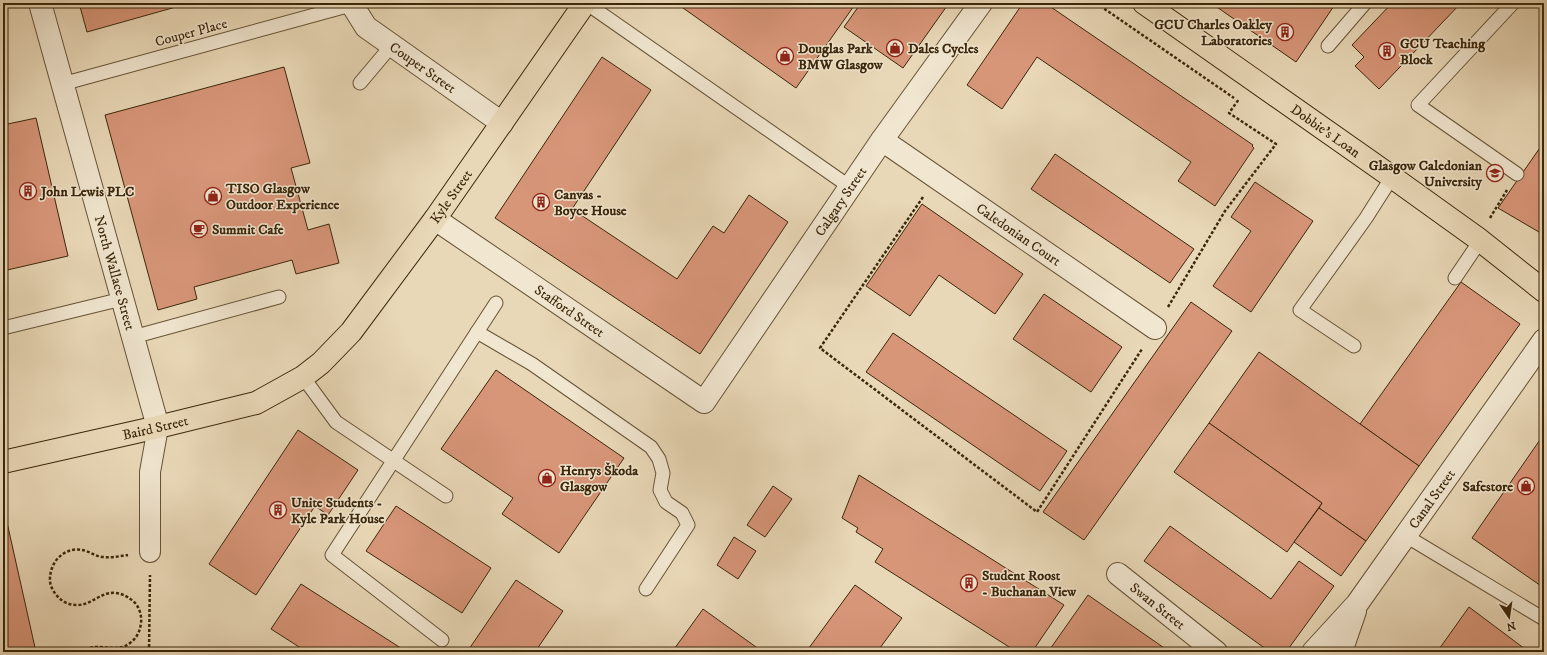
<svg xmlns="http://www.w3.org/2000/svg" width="1547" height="655" viewBox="0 0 1547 655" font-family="'IM FELL DW Pica',serif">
  <rect width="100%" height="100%" fill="#e9d8b7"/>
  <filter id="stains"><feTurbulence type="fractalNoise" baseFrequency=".005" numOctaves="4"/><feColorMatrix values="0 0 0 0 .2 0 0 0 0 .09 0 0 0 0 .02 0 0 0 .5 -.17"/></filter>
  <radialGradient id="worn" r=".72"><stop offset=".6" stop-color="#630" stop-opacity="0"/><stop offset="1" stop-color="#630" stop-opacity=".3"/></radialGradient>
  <!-- building -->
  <g fill="#d89679" stroke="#3b270b">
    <polygon points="79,3 190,3 87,32"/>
    <polygon points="676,3 856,3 796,88"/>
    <polygon points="861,3 949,3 903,68 844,27"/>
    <polygon points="1023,3 1045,3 1253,145 1252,146 1254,148 1215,206 1178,181 1191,162 1037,57 1002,109 967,85"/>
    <polygon points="1211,3 1336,3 1296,62"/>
    <polygon points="1392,3 1461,3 1379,89 1355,66 1364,57 1352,45"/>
    <polygon points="602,57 651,90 572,209 677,279 713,226 724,233 749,195 788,222 700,354 495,218"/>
    <polygon points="284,67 310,163 291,168 308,230 329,224 339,263 296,274 292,260 194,287 197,299 158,310 105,115"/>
    <polygon points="36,118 68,256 3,271 3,125"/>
    <polygon points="1544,142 1544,235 1498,208"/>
    <polygon points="1055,154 1194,249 1170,283 1031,189"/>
    <polygon points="1255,182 1313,221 1251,312 1213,286 1251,231 1231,217"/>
    <polygon points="922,204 1023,274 995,314 939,275 910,316 866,286"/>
    <polygon points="1461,282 1520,324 1419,466 1360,424"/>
    <polygon points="1044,294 1122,347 1091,392 1013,339"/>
    <polygon points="1191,302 1232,331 1084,540 1043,512"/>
    <polygon points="893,333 1067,451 1040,491 866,372"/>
    <polygon points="1259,352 1419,466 1366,541 1319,508 1322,503 1209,423"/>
    <polygon points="496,370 624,458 559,553 502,514 513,498 441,449"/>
    <polygon points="1209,423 1322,503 1287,552 1174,472"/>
    <polygon points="298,430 358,470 328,515 315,506 256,595 209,564"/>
    <polygon points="1544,434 1544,588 1472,538"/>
    <polygon points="859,475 1064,605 1032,652 1017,652 875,562 883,549 856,532 858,528 842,518"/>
    <polygon points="773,486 792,499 765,537 747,525"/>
    <polygon points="396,506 491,568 462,613 366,551"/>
    <polygon points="1319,508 1366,541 1341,576 1294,542"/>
    <polygon points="4,509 36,652 3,652"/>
    <polygon points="1170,526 1271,599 1299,561 1334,586 1286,652 1270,652 1144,561"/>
    <polygon points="734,537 756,551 738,579 717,565"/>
    <polygon points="516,580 563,611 535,652 467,652"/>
    <polygon points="301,584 407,652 307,652 271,629"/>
    <polygon points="855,585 902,618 877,652 806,652"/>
    <polygon points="1088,595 1170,652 1048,652"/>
    <polygon points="1469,607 1529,652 1437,652"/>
    <polygon points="703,609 763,652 672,652"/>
  </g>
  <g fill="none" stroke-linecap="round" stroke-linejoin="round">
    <!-- service casing -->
    <g stroke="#665336" stroke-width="15">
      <g id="service">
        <polyline points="586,3 850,187"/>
        <polyline points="1513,3 1418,105 1517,174"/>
        <polyline points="1328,46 1365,3"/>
        <polyline points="360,83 392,45"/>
        <polyline points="62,84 351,5"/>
        <polyline points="1455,278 1480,241"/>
        <polyline points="3,328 122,299"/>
        <polyline points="477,332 532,364 651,447 659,459 663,473 660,490 666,502 682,513 688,525 646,589"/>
        <polyline points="133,337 279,297"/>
        <polyline points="1354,346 1300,310 1366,218 1392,177"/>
        <polyline points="303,377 336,422 446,496"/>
        <polyline points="1406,536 1544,619"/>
        <polyline points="442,640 332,555 496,303"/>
      </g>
    </g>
    <!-- pedestrian casing -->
    <g stroke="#665336" stroke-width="22">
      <polyline id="pedestrian" points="150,552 150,472 158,427"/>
    </g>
    <!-- minor casing -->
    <g stroke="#665336" stroke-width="24">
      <g id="minor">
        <path id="s1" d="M40 3 158 427"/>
        <path id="s2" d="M351 3 366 27 502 123"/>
        <path id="s3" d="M882 140 1155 328"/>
        <path id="s4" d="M435 219 704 402 882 140 981 3"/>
        <path id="s5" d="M1118 574 1216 652"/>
        <path id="s6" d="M1313 652 1357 604 1544 340"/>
        <polyline points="1341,652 1355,611"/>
      </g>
    </g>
    <!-- primary casing -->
    <g stroke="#3b270b" stroke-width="24">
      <g id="primary">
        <path id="s7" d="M1144 3 1392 177 1477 238 1544 291"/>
        <path id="s8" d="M3 462 158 427 256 403 303 377 321 363 351 332 435 219 585 3"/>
      </g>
    </g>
    <!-- path -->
    <g stroke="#3b270b" stroke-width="2.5" stroke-dasharray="3 2" stroke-linecap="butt">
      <polyline points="1096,3 1234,98"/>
      <polyline points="923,197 820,348 1037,512 1142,349"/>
      <polyline points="1490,218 1507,190"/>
      <polyline points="1168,307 1225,211 1276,144 1229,113 1239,99"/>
      <path d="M81 652C96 640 115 655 130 643 137 638 140 631 141 623 142 615 139 606 133 601 107 580 96 606 76 605 64 605 55 596 51 586 49 580 50 574 52 568 57 554 72 546 86 551 92 553 97 557 103 557 112 558 120 556 128 555"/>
      <polyline points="149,652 150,575"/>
    </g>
    <!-- service -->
    <use href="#service" stroke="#f1e6d0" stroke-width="13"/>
    <!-- pedestrian -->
    <use href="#pedestrian" stroke="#f1e6d0" stroke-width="20"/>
    <!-- minor -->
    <use href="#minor" stroke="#f1e6d0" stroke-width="22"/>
    <!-- primary -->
    <use href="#primary" stroke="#e9d8b7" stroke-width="22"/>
  </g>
  <!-- icons -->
  <defs>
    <g id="building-ring" transform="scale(0.9)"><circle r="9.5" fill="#f1e6d0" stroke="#8f2418" stroke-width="1.5"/><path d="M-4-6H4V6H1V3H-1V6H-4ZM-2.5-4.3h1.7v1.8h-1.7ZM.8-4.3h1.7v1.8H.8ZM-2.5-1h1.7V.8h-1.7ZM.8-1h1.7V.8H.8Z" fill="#8f2418"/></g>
    <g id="shop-ring" transform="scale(0.9)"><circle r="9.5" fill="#f1e6d0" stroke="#8f2418" stroke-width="1.5"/><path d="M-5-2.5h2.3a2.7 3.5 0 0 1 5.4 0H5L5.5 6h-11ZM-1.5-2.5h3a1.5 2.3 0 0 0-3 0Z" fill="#8f2418"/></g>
    <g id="university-ring" transform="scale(0.9)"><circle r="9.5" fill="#f1e6d0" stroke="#8f2418" stroke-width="1.5"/><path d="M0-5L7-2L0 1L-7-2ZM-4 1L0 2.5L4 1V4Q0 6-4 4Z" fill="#8f2418"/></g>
    <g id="cafe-ring" transform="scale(0.9)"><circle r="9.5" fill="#f1e6d0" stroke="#8f2418" stroke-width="1.5"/><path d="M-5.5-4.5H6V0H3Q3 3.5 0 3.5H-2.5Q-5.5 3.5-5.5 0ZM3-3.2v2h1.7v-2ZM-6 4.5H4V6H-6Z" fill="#8f2418"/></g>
  </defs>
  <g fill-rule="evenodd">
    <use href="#building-ring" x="1285" y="32"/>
    <use href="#shop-ring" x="895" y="48"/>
    <use href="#building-ring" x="1387" y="51"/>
    <use href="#shop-ring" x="785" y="56"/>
    <use href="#university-ring" x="1495" y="173"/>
    <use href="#building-ring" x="28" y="191"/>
    <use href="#shop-ring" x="213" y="196"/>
    <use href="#building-ring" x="541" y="202"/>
    <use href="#cafe-ring" x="199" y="229"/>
    <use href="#shop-ring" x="547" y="478"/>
    <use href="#shop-ring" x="1526" y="486"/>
    <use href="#building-ring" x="278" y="510"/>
    <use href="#building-ring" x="969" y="583"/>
  </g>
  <g text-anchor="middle" stroke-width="3" stroke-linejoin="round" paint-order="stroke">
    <!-- poi labels -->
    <g font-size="14" font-weight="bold" fill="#3b270b" stroke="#f1e6d0" text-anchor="start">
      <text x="1272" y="29" text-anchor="end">GCU Charles Oakley<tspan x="1272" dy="16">Laboratories</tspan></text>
      <text x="1400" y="48">GCU Teaching<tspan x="1400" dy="16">Block</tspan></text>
      <text x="798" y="53">Douglas Park<tspan x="798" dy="16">BMW Glasgow</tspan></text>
      <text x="908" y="53">Dales Cycles</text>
      <text x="1482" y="170" text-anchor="end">Glasgow Caledonian<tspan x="1482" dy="16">University</tspan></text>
      <text x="226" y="193">TISO Glasgow<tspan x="226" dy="16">Outdoor Experience</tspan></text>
      <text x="41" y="196">John Lewis PLC</text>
      <text x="554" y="199">Canvas -<tspan x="554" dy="16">Boyce House</tspan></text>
      <text x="212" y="234">Summit Cafe</text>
      <text x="560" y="475">Henrys Škoda<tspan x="560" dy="16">Glasgow</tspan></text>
      <text x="1513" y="491" text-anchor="end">Safestore</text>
      <text x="291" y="507">Unite Students -<tspan x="291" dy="16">Kyle Park House</tspan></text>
      <text x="982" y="580">Student Roost<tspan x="982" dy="16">- Buchanan View</tspan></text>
    </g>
    <!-- street labels -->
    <g font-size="14" fill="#3b270b" stroke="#f1e6d0">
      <text transform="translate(191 32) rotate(-15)" y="5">Couper Place</text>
      <text dy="5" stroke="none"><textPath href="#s2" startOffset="98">Couper Street</textPath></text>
      <text dy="5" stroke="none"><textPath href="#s7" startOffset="222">Dobbie's Loan</textPath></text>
      <text dy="5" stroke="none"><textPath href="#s8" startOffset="548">Kyle Street</textPath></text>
      <text dy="5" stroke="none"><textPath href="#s4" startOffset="568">Calgary Street</textPath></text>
      <text dy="5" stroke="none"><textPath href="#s3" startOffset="166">Caledonian Court</textPath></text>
      <text dy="5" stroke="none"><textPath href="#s1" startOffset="280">North Wallace Street</textPath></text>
      <text dy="5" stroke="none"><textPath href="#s4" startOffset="163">Stafford Street</textPath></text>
      <text dy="5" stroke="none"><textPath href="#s8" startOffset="156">Baird Street</textPath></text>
      <text dy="5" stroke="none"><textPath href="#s6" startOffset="194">Canal Street</textPath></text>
      <text dy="5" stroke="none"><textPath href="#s5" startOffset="51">Swan Street</textPath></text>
    </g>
  </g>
  <!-- margin -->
  <rect width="1547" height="655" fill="none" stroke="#e9d8b7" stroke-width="16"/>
  <rect x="4" y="4" width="1539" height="647" fill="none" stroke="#3b270b" stroke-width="2"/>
  <rect x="8" y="8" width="1531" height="639" fill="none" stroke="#3b270b"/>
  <!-- north arrow -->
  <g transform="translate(1509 617) rotate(167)" stroke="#f1e6d0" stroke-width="3" paint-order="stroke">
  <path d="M0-3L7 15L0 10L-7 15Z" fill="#3b270b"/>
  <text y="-6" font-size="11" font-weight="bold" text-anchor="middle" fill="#3b270b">N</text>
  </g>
  <rect width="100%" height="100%" filter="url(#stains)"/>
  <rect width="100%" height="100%" fill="url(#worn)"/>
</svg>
